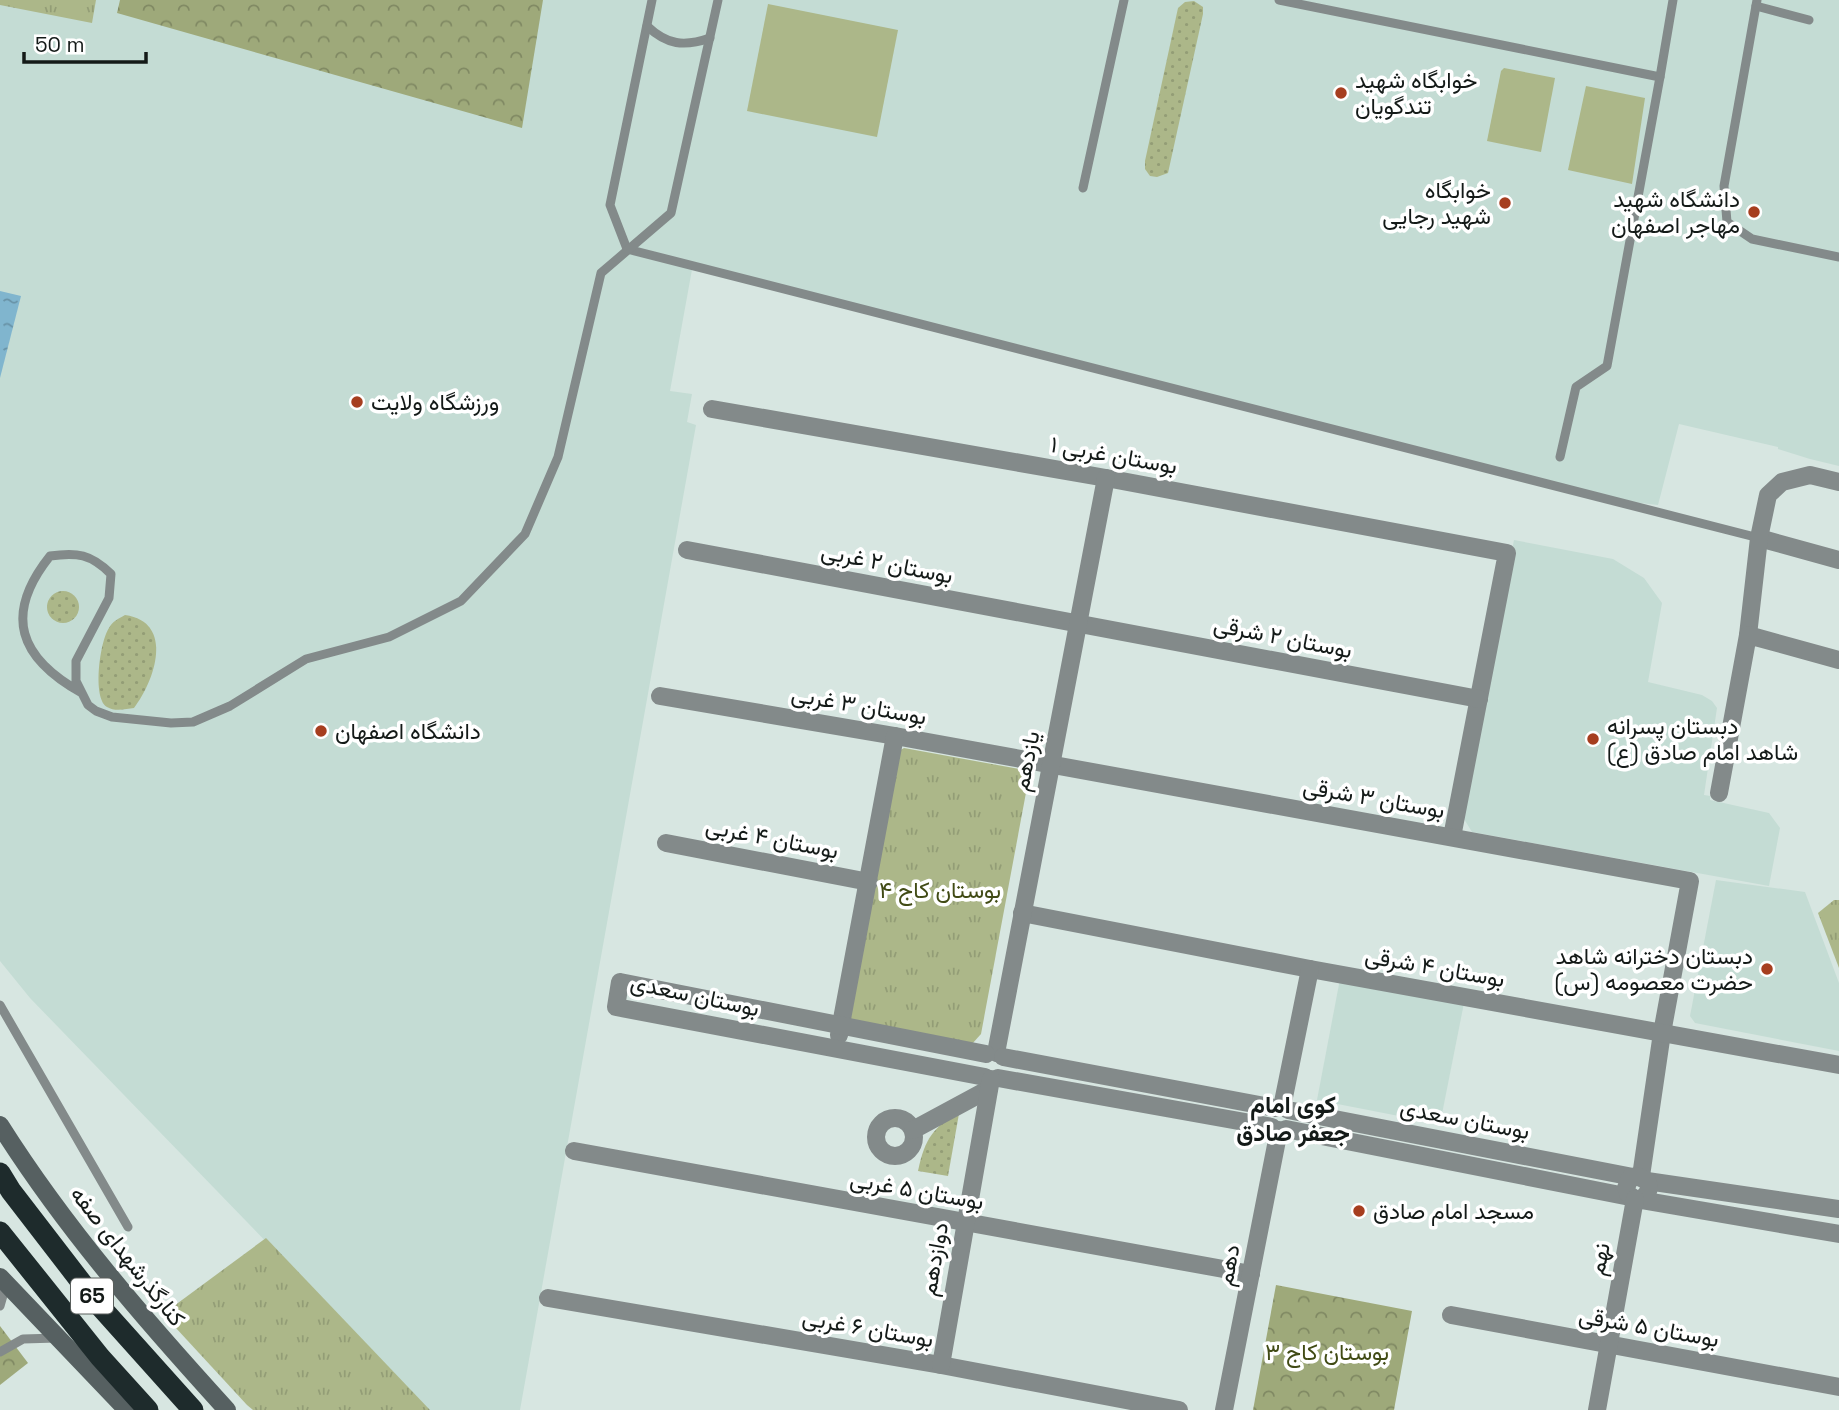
<svg xmlns="http://www.w3.org/2000/svg" width="1839" height="1410" viewBox="0 0 1839 1410" font-family="'Space Grotesk',Vazirmatn,sans-serif">
  <defs>
    <pattern id="grass-dots" width="8" height="8" patternUnits="userSpaceOnUse" patternTransform="scale(1.75)"><rect width="8" height="8" fill="#acb789"/><path d="M2 2h.1M6 6h.1" fill="none" stroke="#939d76" stroke-width="1.8" stroke-linecap="round"/></pattern>
    <pattern id="forest-crowns" width="20" height="18" patternUnits="userSpaceOnUse" patternTransform="scale(1.75)"><rect width="20" height="18" fill="#9ea97a"/><path d="M2 6a3 3 0 1 1 6 0M12 15a3 3 0 1 1 6 0" fill="none" stroke="#808963"/></pattern>
    <pattern id="park-tufts" width="24" height="20" patternUnits="userSpaceOnUse" patternTransform="scale(1.75)"><rect width="24" height="20" fill="#acb789"/><path d="M3 7l-1-3M5 7V3M7 7l1-3M15 17l-1-3M17 17v-4M19 17l1-3" fill="none" stroke="#939d76"/></pattern>
    <pattern id="water-ripples" width="26" height="14" patternUnits="userSpaceOnUse" patternTransform="scale(1.75)"><rect width="26" height="14" fill="#80b5ce"/><path d="M2 4q2-2 4 0t4 0M15 11q2-2 4 0t4 0" fill="none" stroke="#6892a6"/></pattern>
  </defs>
  <rect width="100%" height="100%" fill="#d7e6e1"/>
  <!-- built -->
  <g fill="#c4dcd4">
    <polygon points="0,0 1839,0 1839,466 1810,459 1778,449 1778,447 1679,424 1658,505 1614,500 693,264 670,391 692,394 687,422 696,425 520,1410 429,1410 30,998 0,961"/>
    <polygon points="1514,540 1613,559 1644,578 1662,603 1648,682 1702,695 1712,701 1717,708 1704,795 1710,796 1710,800 1769,813 1780,828 1769,886 1472,832 1461,814"/>
    <polygon points="1716,880 1805,892 1839,983 1839,1051 1695,1023 1690,1016"/>
    <polygon points="1340,979 1464,1003 1440,1124 1317,1100"/>
  </g>
  <!-- grass -->
  <g fill="url(#grass-dots)">
    <polygon points="1194,1 1203,7 1203,14 1168,173 1157,177 1150,176 1145,169 1145,161 1178,8 1185,2"/>
    <circle cx="63" cy="607" r="16"/>
    <path d="M125 615C175 622 155 681 134 708 126 709 115 712 107 707 92 698 100 641 109 628 113 621 118 619 125 615Z"/>
    <path d="M960 1108 948 1176 918 1171C925 1137 933 1130 960 1108Z"/>
  </g>
  <!-- forest -->
  <g fill="url(#forest-crowns)">
    <polygon points="120,0 543,0 522,128 117,13"/>
    <polygon points="1276,1285 1412,1311 1394,1410 1253,1410"/>
    <polygon points="0,1326 28,1363 0,1385"/>
  </g>
  <!-- park -->
  <g fill="url(#park-tufts)">
    <polygon points="0,0 96,0 92,23 0,5"/>
    <polygon points="904,748 1030,771 981,1034 972,1044 850,1022 897,752"/>
    <polygon points="1834,900 1839,900 1839,968 1818,913"/>
    <polygon points="266,1238 430,1410 253,1410 247,1405 163,1314"/>
  </g>
  <!-- pitch -->
  <g fill="#acb789">
    <polygon points="768,4 898,30 877,137 747,111"/>
    <polygon points="1504,68 1555,78 1541,152 1487,141 1501,71"/>
    <polygon points="1586,86 1645,98 1632,184 1568,170"/>
  </g>
  <!-- water -->
  <polygon fill="url(#water-ripples)" points="0,291 21,296 0,378"/>
  <g fill="none" stroke-linecap="round" stroke-linejoin="round">
    <!-- lane -->
    <g stroke="#838a8a" stroke-width="9">
      <polyline points="1279,0 1660,77 1607,366 1576,387 1560,457"/>
      <polyline points="1757,0 1724,186 1727,222 1752,239 1839,257"/>
      <polyline points="1756,6 1809,20"/>
      <path d="M647 26C667 45 684 47 710 38"/>
      <polyline points="1660,77 1673,0"/>
      <polyline points="1083,188 1124,0"/>
      <polyline points="627,249 1759,538"/>
      <polyline points="627,249 610,205 652,0"/>
      <path d="M82 693C19 658 3 615 50 556 77 552 91 554 111 574L109 598 76 661V681L88 705 96 711 112 717 171 723 193 722 230 706 306 659 389 637 461 601 525 534 558 457 601 273 671 213 718 0"/>
      <polyline points="0,1005 128,1227"/>
      <polyline points="0,1306 6,1285"/>
      <polyline points="0,1352 23,1339 57,1338"/>
    </g>
    <!-- street -->
    <g stroke="#838a8a" stroke-width="18">
      <polyline points="712,409 1106,478 1507,553 1452,837"/>
      <polyline points="1759,538 1839,560"/>
      <polyline points="687,550 1479,699"/>
      <polyline points="1748,635 1759,538 1768,495 1782,482 1810,475 1839,482"/>
      <polyline points="660,696 895,736 1690,881 1662,1033 1641,1176"/>
      <polyline points="1719,793 1748,635 1839,660"/>
      <polyline points="666,843 869,882"/>
      <polyline points="1022,913 1310,969 1839,1065"/>
      <polyline points="839,1035 895,736"/>
      <polyline points="996,1053 1106,478"/>
      <polyline points="1003,1057 1275,1108"/>
      <polyline points="985,1077 616,1007 620,982 986,1054"/>
      <polyline points="998,1078 1272,1127"/>
      <polyline points="1282,1107 1310,969"/>
      <polyline points="1288,1110 1633,1177"/>
      <circle cx="895" cy="1137" r="19"/>
      <polyline points="1286,1129 1630,1197"/>
      <polyline points="913,1130 989,1089"/>
      <polyline points="574,1151 1251,1274"/>
      <polyline points="1647,1181 1839,1209"/>
      <path d="M1640 1199C1648 1195 1651 1189 1647 1181L1637 1176 1630 1178 1626 1188 1628 1194 1635 1199 1839 1234"/>
      <polyline points="548,1298 941,1365 1179,1410"/>
      <polyline points="1451,1315 1839,1387"/>
      <polyline points="941,1365 991,1079"/>
      <polyline points="1224,1410 1279,1130"/>
      <polyline points="1597,1410 1635,1199"/>
    </g>
    <!-- secondary -->
    <g stroke="#566061" stroke-width="18">
      <path d="M0 1125C65 1228 145 1320 227 1410"/>
      <polyline points="0,1277 127,1410"/>
    </g>
    <!-- highway -->
    <g stroke="#1e2b2c" stroke-width="21">
      <polyline points="0,1173 11,1191 98,1304 193,1410"/>
      <polyline points="0,1232 100,1357 148,1410"/>
    </g>
  </g>
  <!-- markers -->
  <g fill="#a63e1f" stroke="#fff" stroke-width="2.5">
    <circle cx="1341" cy="93" r="7"/>
    <circle cx="1505" cy="203" r="7"/>
    <circle cx="1754" cy="212" r="7"/>
    <circle cx="357" cy="402" r="7"/>
    <circle cx="321" cy="731" r="7"/>
    <circle cx="1593" cy="739" r="7"/>
    <circle cx="1767" cy="969" r="7"/>
    <circle cx="1359" cy="1211" r="7"/>
  </g>
  <g text-anchor="middle" stroke-width="7" stroke-linejoin="round" paint-order="stroke">
    <!-- shield labels -->
    <rect fill="#fff" stroke="#5a5f5d" stroke-width="2" x="71" y="1278.5" width="42" height="35" rx="5"/>
    <g font-size="21" font-weight="bold" fill="#141a18">
      <text x="92" y="1303">65</text>
    </g>
    <!-- poi labels -->
    <g font-size="23" fill="#141a18" stroke="#fff" text-anchor="start">
      <text x="1355" y="88">خوابگاه شهید<tspan x="1355" dy="26">تندگویان</tspan></text>
      <text x="1491" y="198" text-anchor="end">خوابگاه<tspan x="1491" dy="26">شهید رجایی</tspan></text>
      <text x="1740" y="207" text-anchor="end">دانشگاه شهید<tspan x="1740" dy="26">مهاجر اصفهان</tspan></text>
      <text x="371" y="410">ورزشگاه ولایت</text>
      <text x="1607" y="734">دبستان پسرانه<tspan x="1607" dy="26">شاهد امام صادق (ع)</tspan></text>
      <text x="335" y="739">دانشگاه اصفهان</text>
      <text x="1753" y="964" text-anchor="end">دبستان دخترانه شاهد<tspan x="1753" dy="26">حضرت معصومه (س)</tspan></text>
      <text x="1373" y="1219">مسجد امام صادق</text>
    </g>
    <!-- street labels -->
    <g font-size="23" fill="#141a18" stroke="#fff">
      <text transform="translate(1114 455) rotate(10)" y="8">بوستان غربی ۱</text>
      <text transform="translate(887 563) rotate(11)" y="8">بوستان ۲ غربی</text>
      <text transform="translate(1283 637) rotate(11)" y="8">بوستان ۲ شرقی</text>
      <text transform="translate(859 705) rotate(10)" y="8">بوستان ۳ غربی</text>
      <text transform="translate(1026 761) rotate(-79)" y="8">یازدهم</text>
      <text transform="translate(1374 798) rotate(10)" y="8">بوستان ۳ شرقی</text>
      <text transform="translate(772 838) rotate(11)" y="8">بوستان ۴ غربی</text>
      <text transform="translate(1435 967) rotate(10)" y="8">بوستان ۴ شرقی</text>
      <text transform="translate(695 995) rotate(12)" y="8">بوستان سعدی</text>
      <text transform="translate(1465 1119) rotate(11)" y="8">بوستان سعدی</text>
      <text transform="translate(917 1190) rotate(10)" y="8">بوستان ۵ غربی</text>
      <text transform="translate(128 1256) rotate(52)" y="8">کنارگذرشهدای صفه</text>
      <text transform="translate(934 1259) rotate(-80)" y="8">دوازدهم</text>
      <text transform="translate(1599 1259) rotate(-79)" y="8">نهم</text>
      <text transform="translate(1228 1265) rotate(-79)" y="8">دهم</text>
      <text transform="translate(1649 1327) rotate(10)" y="8">بوستان ۵ شرقی</text>
      <text transform="translate(868 1328) rotate(10)" y="8">بوستان ۶ غربی</text>
    </g>
    <!-- park labels -->
    <g font-size="23" fill="#414b15" stroke="#fff">
      <text x="940" y="898">بوستان کاج ۴</text>
      <text x="1327" y="1360">بوستان کاج ۳</text>
    </g>
    <!-- neighbourhood labels -->
    <g font-size="24" font-weight="bold" fill="#141a18" stroke="#fff">
      <text x="1293" y="1113">کوی امام<tspan x="1293" dy="28">جعفر صادق</tspan></text>
    </g>
  </g>
  <!-- scale -->
  <path d="M24 52v10h122v-10" fill="none" stroke="#141a18" stroke-width="3.5"/>
  <text x="35" y="52" font-size="21" fill="#141a18" stroke="#ffffff" stroke-width="5" paint-order="stroke">50 m</text>
</svg>
